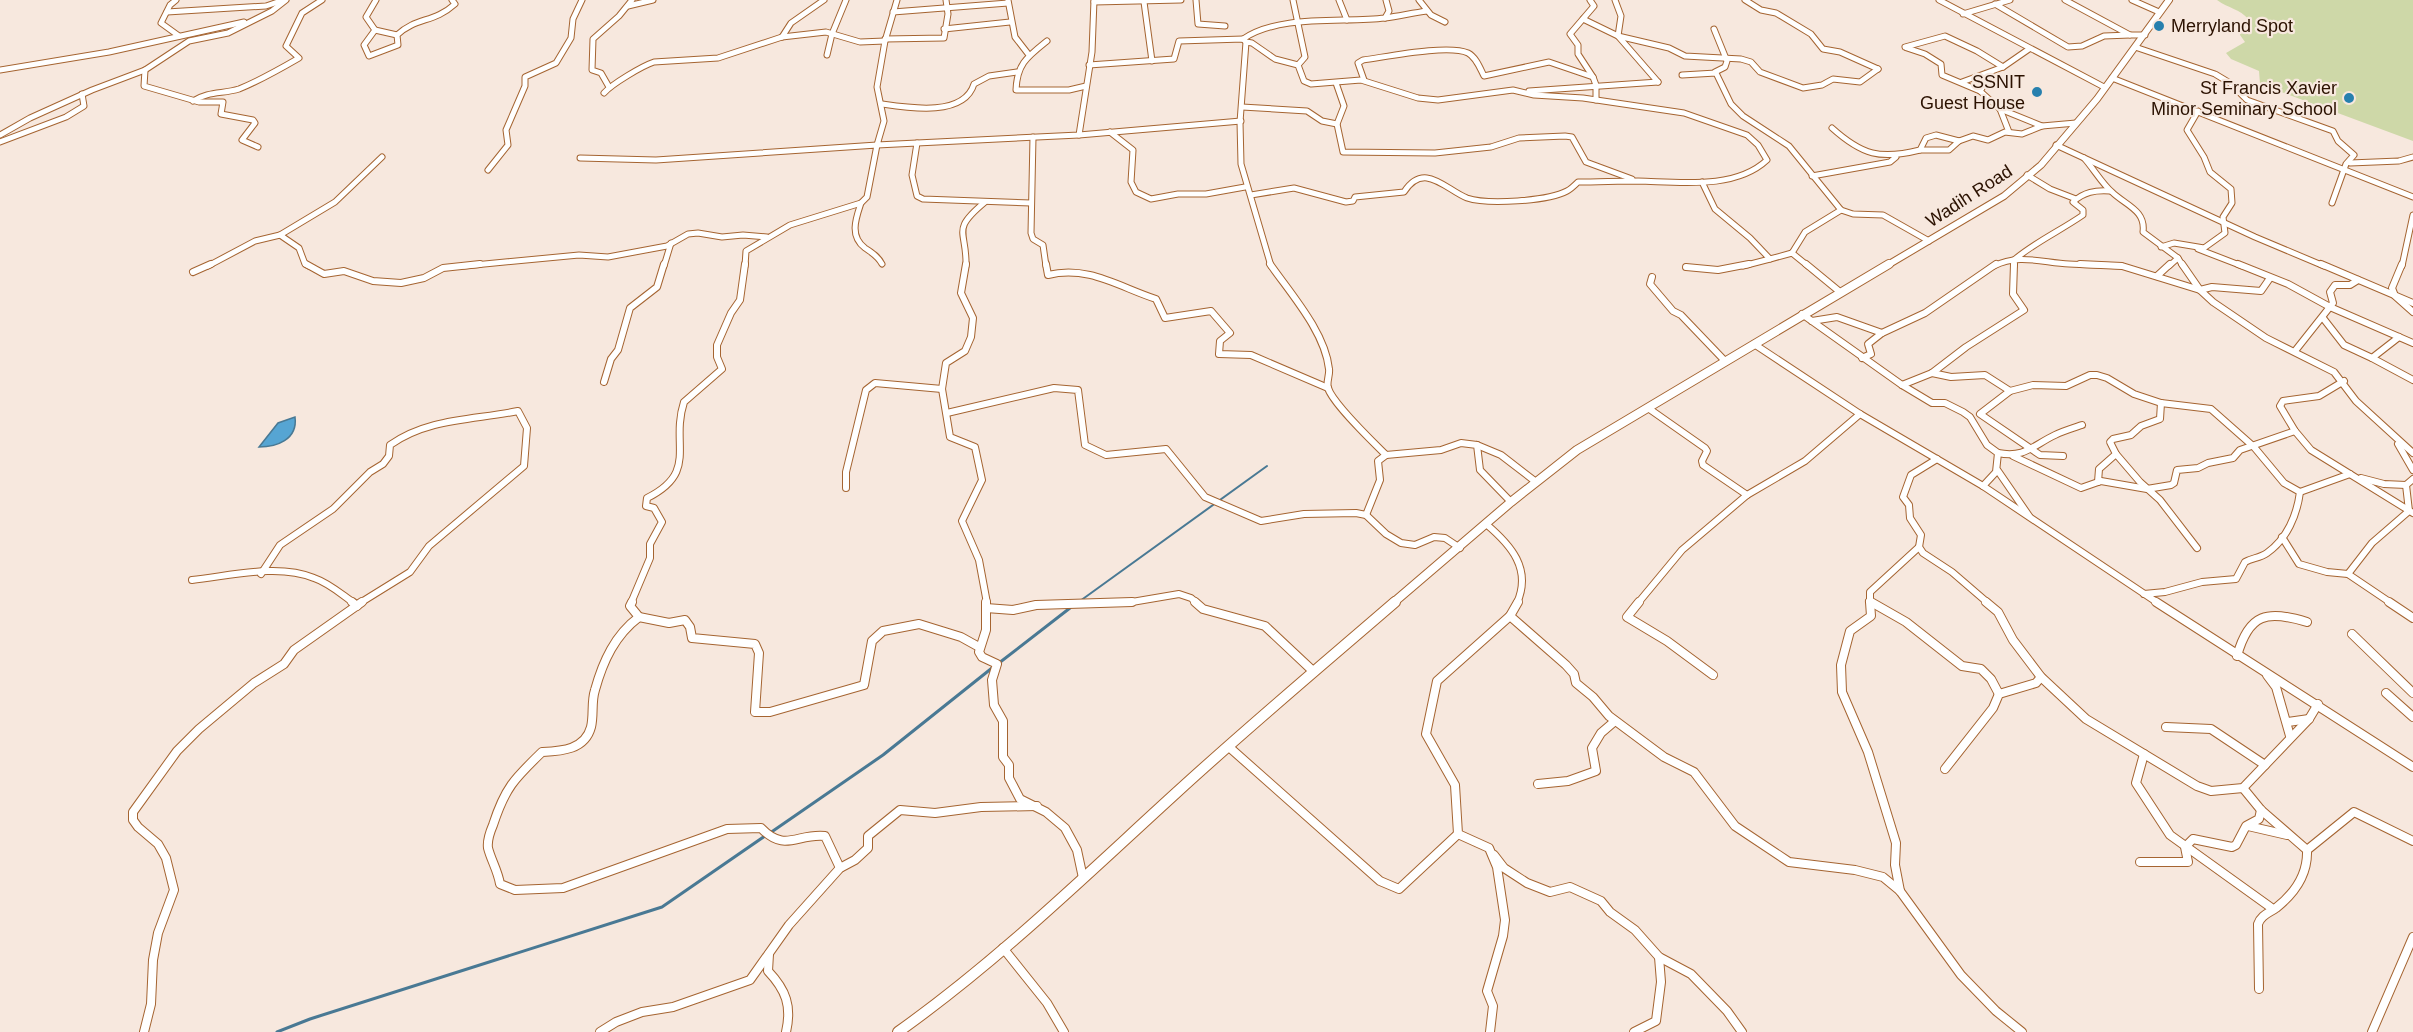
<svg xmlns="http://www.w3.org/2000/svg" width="2413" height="1032" viewBox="0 0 2413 1032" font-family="Helvetica,sans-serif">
  <rect width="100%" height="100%" fill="#f7e8de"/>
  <!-- green -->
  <path fill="#ced8a8" d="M2217 0H2413V141L2260 84 2259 71 2231 59 2226 53 2245 42 2240 35 2239 25 2249 20C2239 8 2229 9 2217 0Z"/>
  <!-- water -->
  <path fill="#56a5d3" stroke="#497994" stroke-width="1.5" d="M295 417C298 440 276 447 259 447L278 423Z"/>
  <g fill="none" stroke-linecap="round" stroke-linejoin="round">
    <!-- stream-far1 -->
    <polyline stroke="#497994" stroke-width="2" points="1080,601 1267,466"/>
    <!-- stream -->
    <g stroke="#497994" stroke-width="3">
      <polyline points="999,663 1070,608"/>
      <polyline points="770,833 883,755 992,668"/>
      <polyline points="277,1032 310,1019 662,907 765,836"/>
    </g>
    <!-- minor-far2 casing -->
    <g stroke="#a56431" stroke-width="7">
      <g id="minor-far2">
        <polyline points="176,0 170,5 161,23 179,36"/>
        <path d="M376 0 366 17 375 30 364 45 369 56 398 45 397 35C416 17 434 23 455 4L452 0"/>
        <polyline points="897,0 885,41 877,87 884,121 877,145 917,143 912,175 917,196 923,199 1031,203"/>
        <polyline points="1008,0 1015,37 1029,55"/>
        <polyline points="1196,0 1198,24 1225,26"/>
        <polyline points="1293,0 1305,57 1298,65"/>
        <polyline points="1339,0 1347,20"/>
        <polyline points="1419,0 1431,15 1445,22"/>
        <polyline points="1590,0 1594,6 1570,34 1578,45 1578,54 1593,77"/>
        <polyline points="1615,0 1621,16 1618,36 1658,82"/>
        <polyline points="1745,0 1761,10 1776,13 1811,34 1823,49 1840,52 1878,69"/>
        <polyline points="1939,0 2104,87"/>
        <polyline points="2065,0 2130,35 2145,35"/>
        <polyline points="2132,0 2159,12"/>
        <polyline points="1094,2 1181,0"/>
        <polyline points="1144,2 1152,61"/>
        <polyline points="1995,4 2068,47 2082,46 2104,36 2130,35"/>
        <polyline points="628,6 653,0"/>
        <polyline points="167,12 266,6 281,1"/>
        <polyline points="893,12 1008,3"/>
        <polyline points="1963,14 2010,0"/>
        <polyline points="1385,18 1389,11 1386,0"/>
        <polyline points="1583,19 1618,36 1669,48 1685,56 1741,59 1751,62 1760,72 1803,88 1822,85 1833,79 1860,82 1878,69"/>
        <polyline points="944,29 1010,22"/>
        <polyline points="1714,29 1727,61 1725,67 1715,72"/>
        <polyline points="375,30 397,35"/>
        <polyline points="782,37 791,23 824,0"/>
        <polyline points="885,39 944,38 948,14 946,0"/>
        <path d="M1243 39C1279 14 1343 23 1385 18 1399 16 1413 13 1427 11"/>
        <path d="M1047 41C1027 57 1017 64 1016 90H1069L1086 86"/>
        <path d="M1246 42 1252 43 1275 59 1298 65 1304 81 1311 84 1361 80 1418 98 1438 100 1513 90 1534 95 1583 98 1684 113 1747 135 1758 145 1767 160C1735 190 1679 182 1638 181 1618 181 1598 182 1578 182 1575 185 1571 189 1567 191 1548 201 1488 205 1467 198 1445 189 1424 161 1404 192L1355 197 1353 201 1346 202 1294 188 1251 195"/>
        <polyline points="1905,47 1945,36 1977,51 2003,67"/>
        <polyline points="2135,47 2215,74 2230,83 2247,100 2333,131 2338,141 2354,155 2346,164 2332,203"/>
        <polyline points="1907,48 1925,54 1941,64 1942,75 1980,91"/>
        <polyline points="827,55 832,34 846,0"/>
        <polyline points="1089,65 1174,59 1179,41 1243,39 1246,42 1240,122 1241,164 1271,266"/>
        <polyline points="0,70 109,52 244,22"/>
        <polyline points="145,70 144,86 199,102 223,102 221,114 253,120 255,123 242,140 258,147"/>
        <polyline points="1682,75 1716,73 1731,104 1743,116 1789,146 1841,210 1853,214 1883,215 1929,241"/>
        <polyline points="1981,77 1984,85 1980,91 2000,109 2009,132"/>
        <polyline points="2112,78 2413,197"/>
        <path d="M1364 80 1358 63 1363 60C1386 57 1448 44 1468 53 1476 57 1480 68 1484 76L1549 62 1593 77 1596 85V100"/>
        <polyline points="1962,82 2003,67 2029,49"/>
        <polyline points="1336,83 1344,106 1337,124 1343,152 1435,153 1491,147 1519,138 1565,136 1572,137 1586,162 1632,179"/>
        <polyline points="609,87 601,73 592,70 593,39 619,16 632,0"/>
        <polyline points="1529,91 1658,82"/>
        <path d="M604 93C612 84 642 66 654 62L718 58 782 37 826 32 860 42 885 41"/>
        <path d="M193 101C208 91 223 94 239 89 259 81 280 69 299 58L286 46 302 13 322 0"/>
        <path d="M882 104C909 108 964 117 974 84L989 76 1017 72"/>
        <polyline points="1242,107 1307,111 1322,121 1337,124"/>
        <polyline points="2000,109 2042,126"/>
        <path d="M1832 128C1862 155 1880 160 1920 150L1926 138 1936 135 1959 141 1973 136 1988 140 2005 132 2022 134 2042 126 2076 123"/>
        <polyline points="1110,132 1133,150 1131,182 1136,192 1151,199 1178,194 1206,194 1245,187"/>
        <polyline points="0,135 30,118 92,90 145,70 189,41 228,33 272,11 286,0"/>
        <polyline points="1079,135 1241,121"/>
        <polyline points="1033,137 1031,233 1033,239 1043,245 1046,266"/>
        <polyline points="0,142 66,117 84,106 82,94"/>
        <polyline points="917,143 1079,135 1092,52 1094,0"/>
        <polyline points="2056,145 2255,237 2324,266"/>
        <polyline points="1920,150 1949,150 1959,141"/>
        <polyline points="580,158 656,160 877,145 867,197 861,203 790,225 746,251 745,266"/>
        <path d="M2084 158C2093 168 2103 185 2112 192 2125 205 2146 210 2143 232L2178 258 2183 266"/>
        <polyline points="2350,163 2399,161 2413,157"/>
        <polyline points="488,170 508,145 506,130 525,86 525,77 556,63 571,38 573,19 582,0"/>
        <polyline points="2027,175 2050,189 2076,199"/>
        <polyline points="1812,176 1890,162 1896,157"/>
        <polyline points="1702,182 1715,209 1750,238 1770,259 1792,253"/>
        <path d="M861 203C856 218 849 236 865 248 872 253 878 256 882 264"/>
        <polyline points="2161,247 2174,243 2204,248 2225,233 2223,217 2232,203 2231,189 2210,172 2204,157 2187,130 2198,111"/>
        <polyline points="2198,249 2242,266"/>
        <polyline points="1792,253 1805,232 1841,210"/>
        <polyline points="1792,253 1808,266"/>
        <polyline points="208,266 255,241 280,235"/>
        <polyline points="309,266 305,264 299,248 280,235 335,202 382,157"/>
        <polyline points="464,266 579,255 608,257 667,246 688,234 698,233 722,237 743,235 767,237"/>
        <polyline points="664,266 671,243"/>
        <path d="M966 266C967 230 950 231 985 202"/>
        <polyline points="1743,266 1770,259"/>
        <path d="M1994 266C2018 253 2044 263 2069 264 2087 265 2104 265 2122 266"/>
        <path d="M2014 266V260C2035 242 2060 231 2083 215V210L2073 202C2084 192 2095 190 2110 191"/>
        <polyline points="2169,266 2178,258"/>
        <polyline points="2402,266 2413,215"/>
      </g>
    </g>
    <!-- minor-far1 casing -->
    <g stroke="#a56431" stroke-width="8">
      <g id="minor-far1">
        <polyline points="306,264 324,274 344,271 373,281 401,283 424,278 443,268 480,264"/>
        <polyline points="966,264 961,293 973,318 971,337 965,351 946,363 942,389 950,437 975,447 982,480 962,521 979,560 987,603"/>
        <path d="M1046 264 1048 275C1088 265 1119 287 1156 299L1165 318 1211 311 1230 333 1220 341 1219 354 1251 355 1328 388"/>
        <path d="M1270 264C1291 294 1325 332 1329 369 1330 375 1326 382 1328 388 1333 404 1373 442 1386 455L1441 450 1461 443 1477 445 1480 470 1511 502"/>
        <polyline points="1806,264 1840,292"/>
        <polyline points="2080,264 2122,266 2200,290 2212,287 2261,291 2270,278"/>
        <polyline points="2182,264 2200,290 2213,302 2266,338 2334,372 2356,401 2413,453"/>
        <polyline points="2238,264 2288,284 2330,307 2413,343"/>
        <polyline points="2321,264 2413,303"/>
        <polyline points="2402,264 2392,288 2395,296 2413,312"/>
        <polyline points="1686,267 1718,270 1749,264"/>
        <polyline points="193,272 211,264"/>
        <polyline points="2157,276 2170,264"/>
        <polyline points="1652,277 1650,284 1673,311 1681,315 1725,361"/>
        <polyline points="1802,314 1902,385 1932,403 1945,403 1963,412 1970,417 1987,445 1998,453 1996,472 1983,486"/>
        <polyline points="2323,318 2344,345 2372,358 2399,337"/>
        <polyline points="1812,321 1837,317 1882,333"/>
        <polyline points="1754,344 1860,414 1983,486 2158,603"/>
        <polyline points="2295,351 2333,303 2330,292 2335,285 2350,285 2358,280"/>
        <polyline points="1862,358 1871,354 1868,344 1882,333 1925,313 1996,264"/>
        <polyline points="2372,358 2413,380"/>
        <polyline points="1932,373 1951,377 1985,375 2010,391"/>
        <polyline points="2344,381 2319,396 2283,401 2280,406 2295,431 2311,450 2413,513"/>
        <polyline points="604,382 611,359 618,350 630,308 657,287 664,264"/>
        <polyline points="1902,385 1932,373 1966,347 2024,310 2013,294 2014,264"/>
        <polyline points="1648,408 1705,448 1707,451 1702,461 1703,465 1747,495"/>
        <polyline points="947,413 1054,388 1078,390 1085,445 1106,455 1166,449 1205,497 1261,521 1304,514 1356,513 1366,515 1386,534 1401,543 1415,545 1434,537 1445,538 1460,548"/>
        <polyline points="2398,444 2413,470"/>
        <polyline points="1477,445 1501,455 1536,482"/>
        <path d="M1998 453C2025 458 2032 446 2055 435 2063 431 2073 428 2082 425"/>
        <polyline points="2116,454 2140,482 2160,500 2197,548"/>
        <polyline points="2013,456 2081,488 2101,481 2147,489 2171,485 2174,483 2177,470 2198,468 2208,463 2233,458 2240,450 2295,431"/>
        <path d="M2063 456 2040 455 1980 414 2010 391 2033 385 2066 386 2090 375H2097L2107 378 2134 394 2161 403 2211 409 2254 447 2284 483 2300 492C2297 515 2287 539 2267 553 2260 558 2252 558 2245 562L2236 579 2202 582 2165 592 2144 594"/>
        <polyline points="1937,459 1911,475 1903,497 1909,505 1910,518 1921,535 1919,547 1923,553 1952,572 1988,603"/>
        <polyline points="1998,471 2029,516"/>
        <polyline points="2361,478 2384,484 2406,485"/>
        <polyline points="2098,482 2099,469 2116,454 2110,442 2113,439 2131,435 2141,426 2160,419 2161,403"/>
        <polyline points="846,488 846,472 866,390 875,383 942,389"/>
        <polyline points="2300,492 2350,474"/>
        <polyline points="2409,511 2406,485 2413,479"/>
        <polyline points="1366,515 1380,480 1378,461 1386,455"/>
        <path d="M1486 524C1511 545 1532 569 1517 603"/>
        <polyline points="2282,537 2299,564 2327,572 2348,574 2391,603"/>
        <path d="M261 574 280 545 333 509 370 472 383 464 389 456 390 445C428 418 474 420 518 411L527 428 524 466 429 546 410 572 360 603"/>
        <polyline points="2348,574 2372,543 2409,511"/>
        <path d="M192 580C230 576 278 563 314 578 329 583 341 594 354 603"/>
        <polyline points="1869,601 1873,603"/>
        <path d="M631 603 650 558V544L662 522 654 508 646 506 647 498C699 472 670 445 684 402L722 369 717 357V345L731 313 740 300 745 264"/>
        <polyline points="1107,603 1126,603 1179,594 1191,598 1197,603"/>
        <polyline points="1638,603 1682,550 1747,495 1805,461 1860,414"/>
        <polyline points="1870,603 1870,592 1919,547"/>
      </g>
    </g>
    <!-- minor casing -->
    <g stroke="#a56431" stroke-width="10">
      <g id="minor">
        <polyline points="352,602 357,606"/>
        <path d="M632 602 630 606 639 617C615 635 603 661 595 690 591 702 594 715 591 727 585 750 561 751 542 752 514 779 505 788 493 825 490 832 487 841 488 848 491 860 498 871 500 884L515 890 563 888 727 829 761 828C785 853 797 833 825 836L840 868"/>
        <polyline points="986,602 986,630 979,652 982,657 997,664 992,680 994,705 1003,721 1003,757 1009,765 1009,778 1020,799 1046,812 1065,828 1077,850 1083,878"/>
        <polyline points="1195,602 1203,609 1265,626 1314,672"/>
        <polyline points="1518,602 1510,616 1566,665 1574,674 1576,683 1593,697 1609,716 1664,757 1694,772 1735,826 1789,862 1855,870 1883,877 1900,891 1961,975 1996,1011 2022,1032"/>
        <polyline points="1639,602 1627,617 1667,641 1713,675"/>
        <polyline points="1870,602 1871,616 1850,631 1841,665 1842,692 1868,752 1896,843 1895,865 1900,891"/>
        <polyline points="1871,602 1906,622 1962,666 1981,669 1991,679 1999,694"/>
        <polyline points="1986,602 1998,612 2013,640 2041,677 2086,719 2197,786 2211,791 2243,788 2309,719 2318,704"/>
        <polyline points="2156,602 2413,767"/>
        <polyline points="2389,602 2413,618"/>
        <polyline points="986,608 1013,610 1036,605 1132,602"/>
        <polyline points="639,617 669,623 685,620 690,627 692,638 755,644 759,653 755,712 770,712 864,685 872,641 883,631 919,624 961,637 979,647"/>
        <polyline points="2352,634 2413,693"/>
        <path d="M2237 656C2249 613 2267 610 2307 622"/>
        <polyline points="2267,675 2276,687 2290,736"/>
        <polyline points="2386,693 2413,717"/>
        <polyline points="2288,722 2309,719"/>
        <polyline points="2166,727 2211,729 2265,765"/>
        <polyline points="1229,747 1380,881 1399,889 1458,834"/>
        <polyline points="2144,754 2136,783 2170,835 2273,909"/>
        <polyline points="1945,769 1993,708 1999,694 2036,683 2041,677"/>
        <polyline points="1538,784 1568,781 1596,771 1592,748 1601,733 1615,721"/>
        <polyline points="2243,788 2261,810 2307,850 2354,812 2413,841"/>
        <polyline points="2248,826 2287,835"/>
        <polyline points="1494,855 1504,868 1527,883 1550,892 1570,887 1601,901 1610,912 1635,930 1659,957 1691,974 1727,1011 1742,1032"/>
        <polyline points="2140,862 2188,862 2185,847 2193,839 2232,847 2236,845 2246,826 2259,819 2261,810"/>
        <polyline points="1003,948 1047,1003 1064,1032"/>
        <path d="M769 954 768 971C786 990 792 1006 786 1032"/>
        <path d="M2259 989 2258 924C2261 915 2269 913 2276 908 2295 893 2308 875 2307 850"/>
        <polyline points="144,1032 151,1004 153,960 158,933 174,890 166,858 158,844 138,827 133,820 133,812 177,751 199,729 254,683 284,664 294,650 362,602"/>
        <polyline points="600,1032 616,1022 642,1012 673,1007 750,980 789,925 840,868 855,860 868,848 868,836 900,810 935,813 981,807 1037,806"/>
        <polyline points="1490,1032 1493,1006 1487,991 1503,936 1505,920 1497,867 1489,848 1458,834 1455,785 1426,734 1437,681 1510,616"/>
        <polyline points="1634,1032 1656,1021 1661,982 1659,957"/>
        <polyline points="2372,1032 2413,937"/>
      </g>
    </g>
    <!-- tertiary-far2 casing -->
    <g stroke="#a56431" stroke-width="8">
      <polyline id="tertiary-far2" points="1886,266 2004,196 2041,165 2097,99 2169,0"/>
    </g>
    <!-- tertiary-far1 casing -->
    <g stroke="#a56431" stroke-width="10">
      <polyline id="tertiary-far1" points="1393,603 1511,502 1577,450 1889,264"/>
    </g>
    <!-- tertiary casing -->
    <g stroke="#a56431" stroke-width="12">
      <path id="tertiary" d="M898 1032C998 961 1086 875 1176 793 1248 727 1322 665 1395 602"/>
    </g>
    <!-- minor-far2 -->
    <use href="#minor-far2" stroke="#fff" stroke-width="5"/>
    <!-- minor-far1 -->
    <use href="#minor-far1" stroke="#fff" stroke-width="6"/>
    <!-- minor -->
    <use href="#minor" stroke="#fff" stroke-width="8"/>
    <!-- tertiary-far2 -->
    <use href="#tertiary-far2" stroke="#fff" stroke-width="6"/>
    <!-- tertiary-far1 -->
    <use href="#tertiary-far1" stroke="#fff" stroke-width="8"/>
    <!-- tertiary -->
    <use href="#tertiary" stroke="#fff" stroke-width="10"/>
  </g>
  <!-- markers -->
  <g fill="#2780ae" stroke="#f7e8de" stroke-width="2">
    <circle cx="2159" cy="26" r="6"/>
    <circle cx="2037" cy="92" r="6"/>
    <circle cx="2349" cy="98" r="6"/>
  </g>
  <g text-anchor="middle" stroke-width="4.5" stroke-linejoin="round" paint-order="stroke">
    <!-- far-poi labels -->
    <g font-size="18" fill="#2b1100" stroke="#f7e8de" text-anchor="end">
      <text x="2171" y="32" text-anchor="start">Merryland Spot</text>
      <text x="2025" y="88">SSNIT<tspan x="2025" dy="21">Guest House</tspan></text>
      <text x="2337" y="94">St Francis Xavier<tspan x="2337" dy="21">Minor Seminary School</tspan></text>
    </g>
    <!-- far-street labels -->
    <g font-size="18" fill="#2b1100" stroke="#f7e8de">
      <text transform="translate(1969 196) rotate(-33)" y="6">Wadih Road</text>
    </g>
  </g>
</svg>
